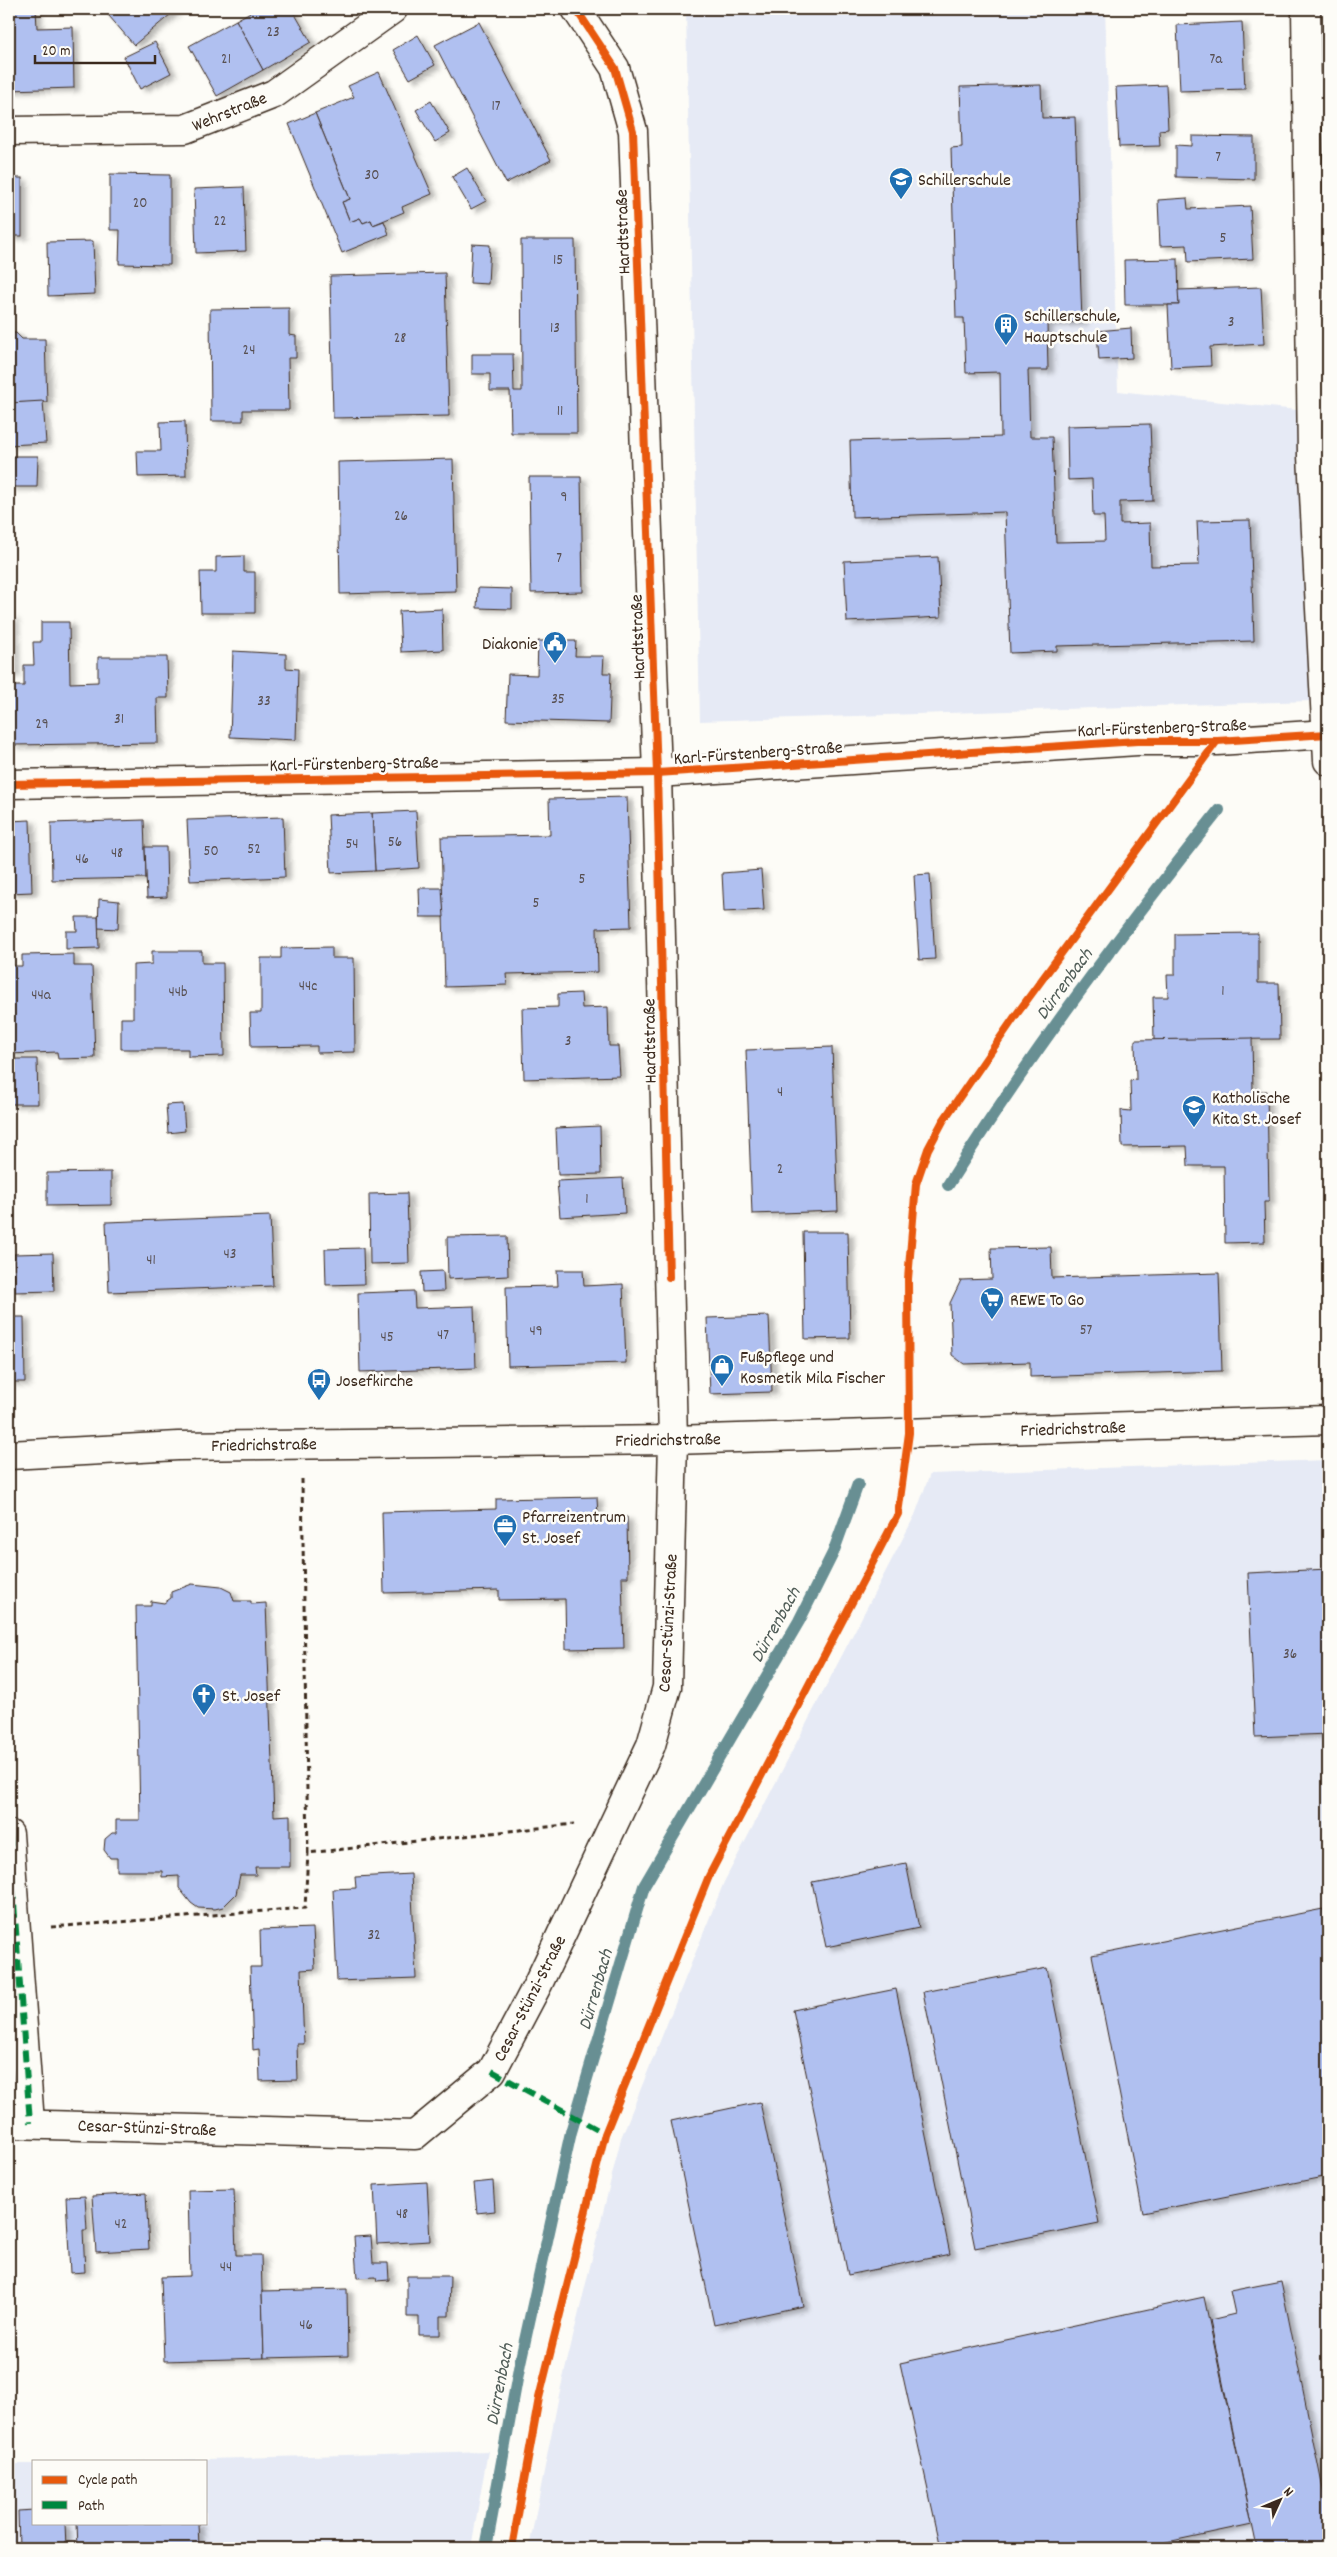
<svg xmlns="http://www.w3.org/2000/svg" width="1337" height="2557" viewBox="0 0 1337 2557" font-family="Dekko,sans-serif">
  <defs>
    <filter id="shadow"><feDropShadow dx="5.5" dy="3" stdDeviation="2.5" flood-color="#0004"/></filter>
  </defs>
  <rect width="100%" height="100%" fill="#fdfcf7"/>
  <filter id="ink" filterUnits="userSpaceOnUse"><feTurbulence type="fractalNoise" baseFrequency=".02" numOctaves="2"/><feDisplacementMap in="SourceGraphic" scale="10" xChannelSelector="R" yChannelSelector="G"/><feConvolveMatrix kernelMatrix="1 2 1 2 8 2 1 2 1" color-interpolation-filters="sRGB"/></filter>
  <g filter="url(#ink)">
    <!-- built -->
    <g fill="#e6eaf5">
      <polygon points="686,9 1105,9 1118,391 1297,410 1311,701 700,721"/>
      <polygon points="1328,1460 1328,2548 529,2548 559,2395 621,2138 724,1882 915,1515 930,1474"/>
      <polygon points="488,2451 471,2548 9,2548 9,2464 34,2464 34,2523 206,2523 206,2461 134,2461"/>
    </g>
    <g fill="none" stroke-linecap="round" stroke-linejoin="round">
      <!-- stream -->
      <g stroke="#678f93" stroke-width="12">
        <path d="M948 1185C1030 1054 1123 931 1219 810"/>
        <polyline points="486,2548 520,2363 571,2132 644,1886 799,1621 833,1553 858,1484"/>
      </g>
    </g>
    <!-- building -->
    <g fill="#b0c0f0" stroke="#3b2a1e" filter="url(#shadow)">
      <polygon points="9,9 36,9 37,28 73,27 74,88 9,90"/>
      <polygon points="103,9 177,9 134,45"/>
      <polygon points="256,9 292,9 311,42 263,70 236,20"/>
      <polygon points="236,20 263,70 217,96 189,46"/>
      <polygon points="479,22 551,160 506,183 435,45"/>
      <polygon points="1242,22 1245,89 1180,91 1177,25"/>
      <polygon points="418,35 435,65 410,79 393,50"/>
      <polygon points="155,42 171,73 140,89 124,57"/>
      <polygon points="379,72 432,194 402,207 404,212 373,225 371,220 363,223 360,218 350,222 342,202 350,199 315,113 354,97 348,86"/>
      <polygon points="1041,85 1042,118 1075,117 1082,322 1047,323 1048,370 1028,370 1030,437 1052,437 1056,542 1105,541 1104,516 1093,516 1092,479 1068,480 1067,426 1150,424 1153,501 1120,502 1120,524 1150,523 1151,566 1199,565 1197,521 1250,520 1254,641 1057,646 1057,651 1010,653 1005,512 852,517 850,441 1001,437 1000,372 966,373 964,318 956,318 951,148 962,147 960,87"/>
      <polygon points="1166,85 1168,129 1159,130 1160,146 1119,147 1116,87"/>
      <polygon points="431,101 450,133 435,142 416,110"/>
      <polygon points="315,113 350,199 342,202 350,222 360,218 363,223 371,220 373,225 384,221 389,234 342,253 289,124"/>
      <polygon points="1192,136 1254,137 1254,179 1176,177 1176,145 1192,146"/>
      <polygon points="467,168 486,201 471,209 452,177"/>
      <polygon points="110,174 170,175 170,265 119,264 120,230 110,230"/>
      <rect x="9" y="178" width="13" height="58"/>
      <polygon points="244,187 246,251 196,253 194,189"/>
      <polygon points="1187,198 1188,209 1250,206 1253,259 1188,262 1187,245 1160,246 1158,200"/>
      <polygon points="521,240 575,240 577,433 511,433 510,391 490,391 490,374 472,374 472,354 513,354 514,391 522,391"/>
      <polygon points="93,241 95,294 48,296 47,242"/>
      <polygon points="472,244 490,245 488,284 470,283"/>
      <polygon points="1178,259 1179,305 1125,305 1124,260"/>
      <polygon points="445,273 449,416 333,418 330,276"/>
      <polygon points="1261,287 1264,344 1210,347 1211,366 1171,368 1168,305 1179,305 1178,290"/>
      <polygon points="289,308 289,335 296,336 296,358 288,358 289,410 243,410 243,421 211,421 210,309"/>
      <polygon points="1131,328 1132,358 1099,360 1097,331"/>
      <polygon points="9,333 16,333 22,339 45,339 47,402 9,403"/>
      <polygon points="43,401 46,443 9,445 9,403"/>
      <polygon points="185,421 186,476 138,477 137,451 161,451 160,422"/>
      <polygon points="11,456 38,456 37,487 10,487"/>
      <polygon points="453,459 456,591 340,594 338,462"/>
      <polygon points="529,477 581,477 583,592 531,593"/>
      <polygon points="244,556 244,572 255,572 255,613 201,613 200,572 216,572 216,557"/>
      <polygon points="938,557 941,617 847,622 844,561"/>
      <polygon points="478,588 512,589 512,609 477,608"/>
      <polygon points="442,609 443,650 401,652 399,611"/>
      <polygon points="9,617 13,617 14,674 9,674"/>
      <polygon points="41,622 69,622 70,683 98,682 98,657 167,657 168,698 157,698 158,743 12,745 11,686 24,686 24,665 34,665 33,642 41,642"/>
      <polygon points="538,641 576,641 575,656 604,656 603,673 611,673 609,723 506,720 508,674 537,675"/>
      <polygon points="233,651 286,654 286,668 298,669 296,740 230,737"/>
      <polygon points="627,797 631,927 597,928 598,972 506,974 507,985 445,987 441,837 550,835 549,799"/>
      <polygon points="416,811 419,868 375,871 372,813"/>
      <polygon points="372,813 375,871 331,873 328,815"/>
      <polygon points="283,817 285,877 190,881 187,820"/>
      <polygon points="30,820 32,892 9,893 9,821"/>
      <polygon points="144,820 146,878 52,880 51,823"/>
      <polygon points="145,847 166,847 167,897 147,898"/>
      <polygon points="761,870 764,910 724,912 722,873"/>
      <polygon points="930,874 935,959 919,960 914,875"/>
      <polygon points="419,888 442,888 444,917 420,917"/>
      <polygon points="99,899 119,901 118,929 98,928"/>
      <polygon points="76,917 98,917 99,948 66,949 66,931 77,931"/>
      <polygon points="1258,933 1258,983 1279,983 1280,1039 1154,1040 1153,997 1168,997 1167,975 1175,975 1175,934"/>
      <polygon points="332,947 332,958 354,958 355,1052 317,1053 317,1046 251,1047 250,1013 261,1013 261,958 281,958 281,948"/>
      <polygon points="152,951 202,951 202,963 223,963 224,1056 188,1057 188,1049 121,1049 121,1018 133,1018 133,965 152,964"/>
      <polygon points="74,954 74,966 92,966 95,1058 58,1059 57,1052 9,1054 9,966 22,966 22,955"/>
      <polygon points="581,993 582,1008 608,1007 609,1046 618,1046 620,1076 524,1079 522,1008 558,1007 558,994"/>
      <polygon points="1252,1038 1253,1091 1267,1091 1269,1202 1264,1202 1265,1242 1225,1243 1224,1166 1188,1166 1187,1146 1122,1147 1121,1110 1131,1111 1130,1081 1136,1080 1135,1040"/>
      <polygon points="832,1047 838,1211 752,1214 746,1050"/>
      <polygon points="9,1059 37,1059 38,1104 9,1104"/>
      <polygon points="183,1104 185,1131 168,1133 166,1105"/>
      <polygon points="600,1126 601,1174 558,1175 556,1128"/>
      <polygon points="111,1172 111,1205 47,1206 47,1173"/>
      <polygon points="623,1178 625,1213 560,1217 557,1181"/>
      <polygon points="407,1193 409,1263 370,1264 369,1194"/>
      <polygon points="270,1216 273,1286 109,1292 106,1222"/>
      <polygon points="803,1232 848,1232 850,1338 805,1339"/>
      <polygon points="507,1236 508,1276 448,1279 447,1237"/>
      <polygon points="1051,1247 1052,1278 1219,1273 1222,1371 1030,1377 1030,1362 964,1364 952,1355 950,1303 961,1280 992,1279 991,1248"/>
      <polygon points="363,1248 364,1284 326,1285 325,1249"/>
      <polygon points="53,1253 54,1291 15,1292 14,1254"/>
      <polygon points="557,1270 583,1270 584,1286 623,1284 626,1363 508,1366 506,1287 558,1286"/>
      <polygon points="443,1271 444,1291 422,1292 421,1272"/>
      <polygon points="414,1291 415,1308 474,1306 476,1368 360,1372 358,1293"/>
      <polygon points="769,1316 772,1392 710,1394 707,1318"/>
      <polygon points="9,1317 24,1317 25,1382 9,1382"/>
      <polygon points="597,1497 598,1518 627,1517 628,1577 622,1577 624,1648 566,1649 565,1599 499,1600 499,1590 384,1593 382,1512 496,1509 496,1499"/>
      <polygon points="1328,1569 1328,1734 1255,1737 1248,1573"/>
      <polygon points="192,1584 221,1587 231,1592 234,1601 251,1601 251,1604 266,1603 274,1816 290,1815 290,1867 255,1867 256,1875 240,1875 236,1894 223,1907 215,1909 198,1908 191,1903 179,1888 179,1876 162,1877 162,1871 117,1871 117,1858 110,1858 104,1850 105,1839 112,1833 116,1833 116,1820 140,1820 136,1606 151,1606 151,1601 164,1603 171,1598 171,1592"/>
      <polygon points="906,1863 919,1928 826,1947 812,1882"/>
      <polygon points="411,1874 416,1978 337,1981 333,1889 356,1888 355,1877"/>
      <polygon points="1323,1909 1328,1933 1328,2176 1143,2213 1092,1955"/>
      <polygon points="313,1928 315,1969 301,1970 304,2044 297,2044 298,2080 260,2081 259,2049 253,2050 250,1967 261,1967 260,1930"/>
      <polygon points="1047,1968 1099,2223 975,2248 923,1992"/>
      <polygon points="896,1989 950,2254 848,2275 793,2010"/>
      <polygon points="760,2102 803,2306 714,2325 671,2121"/>
      <polygon points="493,2181 495,2211 477,2213 474,2183"/>
      <polygon points="427,2182 430,2241 377,2244 374,2185"/>
      <polygon points="234,2189 236,2255 261,2255 264,2358 164,2361 161,2277 190,2276 188,2190"/>
      <polygon points="146,2193 149,2249 96,2252 92,2196"/>
      <polygon points="85,2196 87,2230 83,2230 85,2272 70,2273 66,2197"/>
      <polygon points="371,2236 373,2263 388,2263 389,2280 377,2281 376,2277 357,2278 354,2237"/>
      <polygon points="407,2276 450,2276 449,2316 440,2316 440,2335 419,2335 419,2317 407,2317"/>
      <polygon points="1281,2281 1328,2514 1328,2544 1305,2548 1257,2548 1210,2320 1235,2314 1230,2291"/>
      <polygon points="347,2289 348,2356 264,2358 262,2291"/>
      <polygon points="1204,2297 1252,2524 1139,2548 941,2548 900,2363"/>
      <polygon points="34,2510 34,2523 65,2523 66,2548 19,2548 18,2511"/>
      <polygon points="77,2523 198,2523 199,2548 78,2548"/>
    </g>
    <g fill="none" stroke-linecap="round" stroke-linejoin="round">
      <!-- minor casing -->
      <g stroke="#3b2a1e" stroke-width="31">
        <g id="minor">
          <polyline points="1306,9 1312,456 1328,761"/>
          <polyline points="9,131 185,129 274,94 393,9"/>
          <polyline points="9,784 657,773 1137,741 1217,741 1328,734"/>
          <polyline points="9,1834 30,2123"/>
          <polyline points="9,2124 415,2135 492,2071 538,1984 651,1745 667,1687 673,1440 668,1227 657,773 633,131 615,68 576,9"/>
        </g>
      </g>
      <!-- major casing -->
      <g stroke="#3b2a1e" stroke-width="31">
        <polyline id="major" points="9,1455 178,1446 673,1440 1328,1420"/>
      </g>
      <!-- path -->
      <g stroke="#3b2a1e" stroke-width="3" stroke-dasharray="5 4" stroke-linecap="butt">
        <polyline points="302,1479 308,1853 574,1824"/>
        <polyline points="51,1927 305,1908 308,1853"/>
      </g>
      <!-- minor -->
      <use href="#minor" stroke="#fdfcf7" stroke-width="28"/>
      <!-- major -->
      <use href="#major" stroke="#fdfcf7" stroke-width="28"/>
      <!-- quiet -->
      <g stroke="#00873e" stroke-width="6" stroke-dasharray="12 6" stroke-linecap="butt">
        <polyline points="9,1834 30,2123"/>
        <polyline points="492,2071 605,2134"/>
      </g>
      <!-- cycleway casing -->
      <g stroke="#fdfcf7" stroke-width="11">
        <g id="cycleway">
          <polyline points="576,9 615,68 633,131 657,773 669,1277"/>
          <polyline points="9,784 657,773 1137,741 1217,741 1328,734"/>
          <polyline points="512,2548 539,2398 605,2134 709,1876 898,1514 909,1433 908,1279 916,1184 928,1149 943,1121 1016,1015 1217,741"/>
        </g>
      </g>
      <!-- cycleway -->
      <use href="#cycleway" stroke="#e8590c" stroke-width="8"/>
    </g>
  </g>
  <!-- icons -->
  <defs>
    <g id="school-pin" transform="scale(1.25)"><path d="M0 17L-7.5 6A9.5 9.5 0 1 1 7.5 6Z" fill="#1f6fb2" stroke="#fdfcf7"/><path d="M0-5L7-2L0 1L-7-2ZM-4 1L0 2.5L4 1V4Q0 6-4 4Z" fill="#fff"/></g>
    <g id="building-pin" transform="scale(1.25)"><path d="M0 17L-7.5 6A9.5 9.5 0 1 1 7.5 6Z" fill="#1f6fb2" stroke="#fdfcf7"/><path d="M-4-6H4V6H1V3H-1V6H-4ZM-2.5-4.3h1.7v1.8h-1.7ZM.8-4.3h1.7v1.8H.8ZM-2.5-1h1.7V.8h-1.7ZM.8-1h1.7V.8H.8Z" fill="#fff"/></g>
    <g id="civic-pin" transform="scale(1.25)"><path d="M0 17L-7.5 6A9.5 9.5 0 1 1 7.5 6Z" fill="#1f6fb2" stroke="#fdfcf7"/><path d="M-.6-6.5H3V-4.5H.6V-3L4-1V1h2V6H-6V1h2V-1L-.6-3ZM-1.2 2.5V6h2.4V2.5Z" fill="#fff"/></g>
    <g id="supermarket-pin" transform="scale(1.25)"><path d="M0 17L-7.5 6A9.5 9.5 0 1 1 7.5 6Z" fill="#1f6fb2" stroke="#fdfcf7"/><path d="M-6-5.5h2.5l.6 2H6L4.5 2H-2.5L-4.4-4H-6ZM-1.5 3.2a1.3 1.3 0 1 0 .1 0ZM3 3.2a1.3 1.3 0 1 0 .1 0Z" fill="#fff"/></g>
    <g id="shop-pin" transform="scale(1.25)"><path d="M0 17L-7.5 6A9.5 9.5 0 1 1 7.5 6Z" fill="#1f6fb2" stroke="#fdfcf7"/><path d="M-5-2.5h2.3a2.7 3.5 0 0 1 5.4 0H5L5.5 6h-11ZM-1.5-2.5h3a1.5 2.3 0 0 0-3 0Z" fill="#fff"/></g>
    <g id="bus-pin" transform="scale(1.25)"><path d="M0 17L-7.5 6A9.5 9.5 0 1 1 7.5 6Z" fill="#1f6fb2" stroke="#fdfcf7"/><path d="M-5-6H5V4H4V6H2V4H-2V6H-4V4H-5ZM-3.5-4V0h7V-4ZM-3.5 1.2v1.5H-2V1.2ZM2 1.2v1.5H3.5V1.2Z" fill="#fff"/></g>
    <g id="office-pin" transform="scale(1.25)"><path d="M0 17L-7.5 6A9.5 9.5 0 1 1 7.5 6Z" fill="#1f6fb2" stroke="#fdfcf7"/><path d="M-6-3h4V-5.5h4V-3h4V5H-6ZM-1-4.5V-3h2v-1.5ZM-6 0V1H6V0Z" fill="#fff"/></g>
    <g id="church-pin" transform="scale(1.25)"><path d="M0 17L-7.5 6A9.5 9.5 0 1 1 7.5 6Z" fill="#1f6fb2" stroke="#fdfcf7"/><path d="M-1.2-6h2.4v3.5h3.3v2.4h-3.3V6h-2.4V-.1h-3.3v-2.4h3.3Z" fill="#fff"/></g>
  </defs>
  <g fill-rule="evenodd">
    <use href="#school-pin" x="901" y="179"/>
    <use href="#building-pin" x="1006" y="325"/>
    <use href="#civic-pin" x="555" y="643"/>
    <use href="#school-pin" x="1194" y="1107"/>
    <use href="#supermarket-pin" x="992" y="1299"/>
    <use href="#shop-pin" x="722" y="1366"/>
    <use href="#bus-pin" x="319" y="1380"/>
    <use href="#office-pin" x="505" y="1526"/>
    <use href="#church-pin" x="204" y="1695"/>
  </g>
  <g text-anchor="middle" stroke-width="5" stroke-linejoin="round" paint-order="stroke">
    <!-- number labels -->
    <g font-size="15" fill="#585052">
      <text x="273" y="36">23</text>
      <text x="226" y="63">21</text>
      <text x="1216" y="63">7a</text>
      <text x="496" y="110">17</text>
      <text x="1218" y="161">7</text>
      <text x="372" y="179">30</text>
      <text x="140" y="207">20</text>
      <text x="220" y="225">22</text>
      <text x="1223" y="242">5</text>
      <text x="558" y="264">15</text>
      <text x="1231" y="326">3</text>
      <text x="555" y="332">13</text>
      <text x="400" y="342">28</text>
      <text x="249" y="354">24</text>
      <text x="560" y="415">11</text>
      <text x="564" y="501">9</text>
      <text x="401" y="520">26</text>
      <text x="559" y="562">7</text>
      <text x="558" y="703">35</text>
      <text x="264" y="705">33</text>
      <text x="119" y="723">31</text>
      <text x="42" y="728">29</text>
      <text x="395" y="846">56</text>
      <text x="352" y="848">54</text>
      <text x="254" y="853">52</text>
      <text x="211" y="855">50</text>
      <text x="117" y="857">48</text>
      <text x="82" y="863">46</text>
      <text x="582" y="883">5</text>
      <text x="536" y="907">5</text>
      <text x="308" y="990">44c</text>
      <text x="1223" y="995">1</text>
      <text x="178" y="996">44b</text>
      <text x="41" y="999">44a</text>
      <text x="568" y="1045">3</text>
      <text x="780" y="1096">4</text>
      <text x="780" y="1173">2</text>
      <text x="587" y="1203">1</text>
      <text x="230" y="1258">43</text>
      <text x="151" y="1264">41</text>
      <text x="1086" y="1334">57</text>
      <text x="536" y="1335">49</text>
      <text x="443" y="1339">47</text>
      <text x="387" y="1341">45</text>
      <text x="1290" y="1658">36</text>
      <text x="374" y="1939">32</text>
      <text x="402" y="2218">48</text>
      <text x="121" y="2228">42</text>
      <text x="226" y="2271">44</text>
      <text x="306" y="2329">46</text>
    </g>
    <!-- street labels -->
    <g font-size="18" fill="#3b2a1e" stroke="#fdfcf7">
      <text transform="translate(229 111) rotate(-22)" y="6">Wehrstraße</text>
      <text transform="translate(622 232) rotate(-92)" y="6">Hardtstraße</text>
      <text transform="translate(637 637) rotate(-92)" y="6">Hardtstraße</text>
      <text transform="translate(1162 727) rotate(-2)" y="6">Karl-Fürstenberg-Straße</text>
      <text transform="translate(758 752) rotate(-4)" y="6">Karl-Fürstenberg-Straße</text>
      <text transform="translate(354 763) rotate(-1)" y="6">Karl-Fürstenberg-Straße</text>
      <text transform="translate(649 1041) rotate(-91)" y="6">Hardtstraße</text>
      <text transform="translate(1073 1428) rotate(-2)" y="6">Friedrichstraße</text>
      <text transform="translate(668 1439) rotate(-1)" y="6">Friedrichstraße</text>
      <text transform="translate(264 1444) rotate(-1)" y="6">Friedrichstraße</text>
      <text transform="translate(667 1623) rotate(-87)" y="6">Cesar-Stünzi-Straße</text>
      <text transform="translate(529 1998) rotate(-63)" y="6">Cesar-Stünzi-Straße</text>
      <text transform="translate(147 2127) rotate(2)" y="6">Cesar-Stünzi-Straße</text>
    </g>
    <!-- poi labels -->
    <g font-size="18" fill="#3b2a1e" stroke="#fdfcf7" text-anchor="start">
      <text x="918" y="185">Schillerschule</text>
      <text x="1024" y="321">Schillerschule,<tspan x="1024" dy="21">Hauptschule</tspan></text>
      <text x="538" y="649" text-anchor="end">Diakonie</text>
      <text x="1212" y="1103">Katholische<tspan x="1212" dy="21">Kita St. Josef</tspan></text>
      <text x="1010" y="1305">REWE To Go</text>
      <text x="740" y="1362">Fußpflege und<tspan x="740" dy="21">Kosmetik Mila Fischer</tspan></text>
      <text x="336" y="1386">Josefkirche</text>
      <text x="522" y="1522">Pfarreizentrum<tspan x="522" dy="21">St. Josef</tspan></text>
      <text x="222" y="1701">St. Josef</text>
    </g>
    <!-- water labels -->
    <g font-size="19" font-style="italic" fill="#515d58" stroke="#fdfcf7">
      <text transform="translate(1063 983) rotate(-54)" y="7">Dürrenbach</text>
      <text transform="translate(774 1624) rotate(-61)" y="7">Dürrenbach</text>
      <text transform="translate(594 1989) rotate(-74)" y="7">Dürrenbach</text>
      <text transform="translate(498 2384) rotate(-79)" y="7">Dürrenbach</text>
    </g>
  </g>
  <!-- margin -->
  <rect width="1337" height="2557" fill="none" stroke="#fdfcf7" stroke-width="30"/>
  <rect x="15" y="15" width="1307" height="2527" fill="none" stroke="#3b2a1e" stroke-width="2" filter="url(#ink)"/>
  <!-- legend -->
  <rect x="32" y="2460" width="175" height="65" fill="#fdfcf7" stroke="#afa8a0"/>
  <rect x="42" y="2476" width="25" height="8" fill="#e8590c" stroke="#afa8a0"/>
  <text x="78" y="2484" font-size="15" fill="#3b2a1e">Cycle path</text>
  <rect x="42" y="2501" width="25" height="8" fill="#00873e" stroke="#afa8a0"/>
  <text x="78" y="2510" font-size="15" fill="#3b2a1e">Path</text>
  <!-- north arrow -->
  <g transform="translate(1280 2500) rotate(46)" stroke="#fdfcf7" stroke-width="4" paint-order="stroke">
  <path d="M0-4L9 19L0 12L-9 19Z" fill="#3b2a1e"/>
  <text y="-8" font-size="14" font-weight="bold" text-anchor="middle" fill="#3b2a1e">N</text>
  </g>
  <!-- scale -->
  <path d="M35 55v8h120v-8" fill="none" stroke="#3b2a1e" stroke-width="2.5"/>
  <text x="42" y="55" font-size="15" fill="#3b2a1e" stroke="#fdfcf7" stroke-width="4" paint-order="stroke">20 m</text>
</svg>
